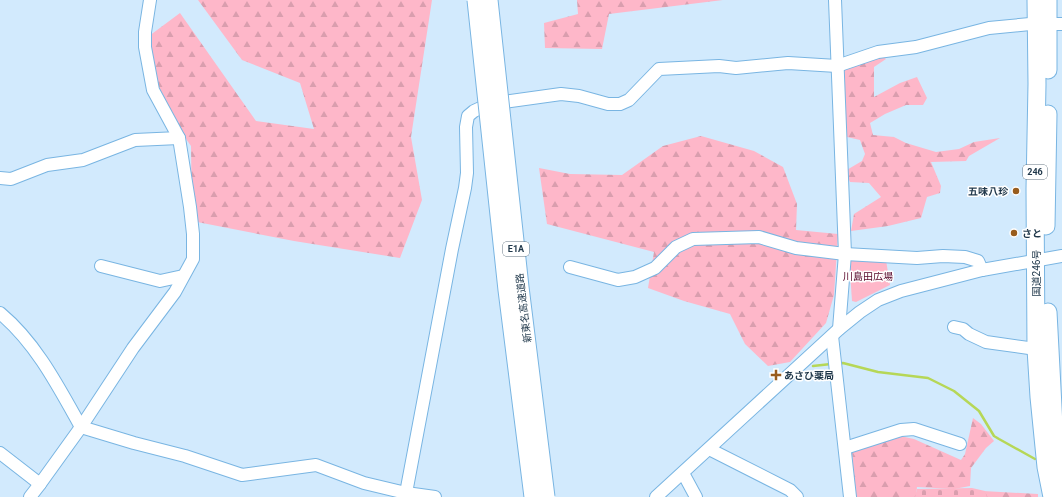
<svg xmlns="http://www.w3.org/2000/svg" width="1062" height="497" viewBox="0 0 1062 497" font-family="Roboto,'Noto Sans JP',sans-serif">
  <defs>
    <pattern id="forest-firs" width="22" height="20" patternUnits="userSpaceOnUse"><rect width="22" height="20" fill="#feb7c9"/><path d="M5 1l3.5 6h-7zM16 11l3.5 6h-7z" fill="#d99eae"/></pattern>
    <pattern id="cemetery-stones" width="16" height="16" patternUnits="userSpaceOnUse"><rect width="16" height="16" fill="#feb7c9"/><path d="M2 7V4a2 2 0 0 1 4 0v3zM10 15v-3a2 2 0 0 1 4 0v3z" fill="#d99eae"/></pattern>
  </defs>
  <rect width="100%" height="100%" fill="#d2eafd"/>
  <!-- forest -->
  <g fill="url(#forest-firs)">
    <polygon points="198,0 432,0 411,137 422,200 400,258 294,241 192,221 191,146 157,97 145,39 180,13 256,121 314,129 300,83 242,60"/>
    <polygon points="577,0 723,0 609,14 602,49 545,48 544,23 578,14"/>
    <polygon points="881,55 886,59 874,67 874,97 900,83 917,77 927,98 923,105 906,105 885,114 870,123 873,135 894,137 906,143 936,152 959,149 974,142 1000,138 969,156 966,161 931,162 941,186 940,193 927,197 921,218 888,226 851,231 854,214 881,197 869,183 850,182 845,171 862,161 865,154 860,140 847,137 842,125 842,68"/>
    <polygon points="701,136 754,151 783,167 797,204 796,230 838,234 834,295 826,323 790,362 768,366 745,344 730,314 684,301 648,288 654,252 547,224 539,168 570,174 622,175 663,146"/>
    <polygon points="973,418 981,424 994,441 986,448 971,468 970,486 954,489 917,487 916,497 855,497 852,451 900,436 914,439 961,460 965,454"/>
    <polygon points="983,491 1038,494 1038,497 986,497"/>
  </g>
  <!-- cemetery -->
  <polygon fill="url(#cemetery-stones)" points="972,488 985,491 987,497 915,497 917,489"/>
  <!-- park -->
  <polygon fill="#feb7c9" points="849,257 886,260 890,285 856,302 852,301"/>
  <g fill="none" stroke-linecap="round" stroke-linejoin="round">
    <!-- stream -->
    <g stroke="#b6d757" stroke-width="2.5">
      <polyline points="838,364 843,363 878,372 928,378 954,391 979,411 994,436 999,439 1035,459"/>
      <polyline points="813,366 831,364"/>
    </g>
    <!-- minor casing -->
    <g stroke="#79b5e2" stroke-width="14">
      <g id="minor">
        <polyline points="835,0 845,254 839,329"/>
        <polyline points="0,178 11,179 47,165 83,160 135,140 179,138"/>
        <polyline points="101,266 160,281 183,276"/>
        <polyline points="570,267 618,280 635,277 655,268 676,247 693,239 759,237 796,248 845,254 917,258 943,256 965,257 978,261 982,270"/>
        <path d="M0 313C36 343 58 386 81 427L134 443 185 456 242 475 316 465 364 483 406 493 435 497"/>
        <polyline points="954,327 963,329 969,334 986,342 1036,349"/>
        <polyline points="832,336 850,497"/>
        <polyline points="845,448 901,430 914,429 960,444"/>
        <polyline points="709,449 790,490 797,497"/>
        <polyline points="0,453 40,484"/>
        <polyline points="683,473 696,497"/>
        <polyline points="406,493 452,249 465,188 467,173 466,127 468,116 474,111 489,104 561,94 579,96 608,104 620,104 629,100 659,69 719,66 736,68 788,63 837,66 878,52 916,47 989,28 1030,24 1062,24"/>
        <polyline points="30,497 40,484 81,427 133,348 175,292 193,259 193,234 190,207 179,138 153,90 145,47 145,32 150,0"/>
        <polyline points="656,497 839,329 860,312 878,300 901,291 982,270 1062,256"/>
      </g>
    </g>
    <!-- highway casing -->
    <g stroke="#79b5e2" stroke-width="19">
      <g id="highway">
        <polyline points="1036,0 1037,84 1035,189 1036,349 1039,397 1046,467 1052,497"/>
        <polyline points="1048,70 1048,0"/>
        <polyline points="1046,226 1048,114"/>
        <polyline points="1048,312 1054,426 1062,492"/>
      </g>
    </g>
    <!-- minor -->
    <use href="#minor" stroke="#fff" stroke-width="12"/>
    <!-- highway -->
    <use href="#highway" stroke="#fff" stroke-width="17"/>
    <!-- highway-bridge casing -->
    <g stroke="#79b5e2" stroke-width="19" stroke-linecap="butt">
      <g id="highway-bridge">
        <polyline points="476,0 507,290 533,497"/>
        <polyline points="489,0 520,287 546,497"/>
      </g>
    </g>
    <!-- highway-bridge -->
    <use href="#highway-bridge" stroke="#fff" stroke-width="17"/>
  </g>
  <!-- markers -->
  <g fill="#985c1d" stroke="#fff" stroke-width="1.5">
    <circle cx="1016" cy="191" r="4"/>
    <circle cx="1014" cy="233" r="4"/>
    <path d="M774 369h4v4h4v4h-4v4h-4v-4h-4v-4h4z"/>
  </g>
  <g text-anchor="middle" stroke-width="3" stroke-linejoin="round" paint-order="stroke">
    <!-- shield labels -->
    <g fill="#fff" stroke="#627380" stroke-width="1">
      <rect x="1023" y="165" width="24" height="14" rx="3"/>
      <rect x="503" y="242" width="26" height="14" rx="3"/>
    </g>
    <g font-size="9" font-weight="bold" fill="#1f374a">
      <text x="1035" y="175">246</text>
      <text x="516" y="252">E1A</text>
    </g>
    <!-- poi labels -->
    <g font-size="10" font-weight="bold" fill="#1f374a" stroke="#fff" text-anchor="start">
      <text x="1008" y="195" text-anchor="end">五味八珍</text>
      <text x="1022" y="237">さと</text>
      <text x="784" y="379">あさひ薬局</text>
    </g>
    <!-- street labels -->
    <g font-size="10" fill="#1f374a" stroke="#fff">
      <text transform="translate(1036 273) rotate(-90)" y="4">国道246号</text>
      <text transform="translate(523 308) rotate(-97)" y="4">新東名高速道路</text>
    </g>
    <!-- park labels -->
    <g font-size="10" fill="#570629" stroke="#fff">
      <text x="868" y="280">川島田広場</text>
    </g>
  </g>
</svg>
